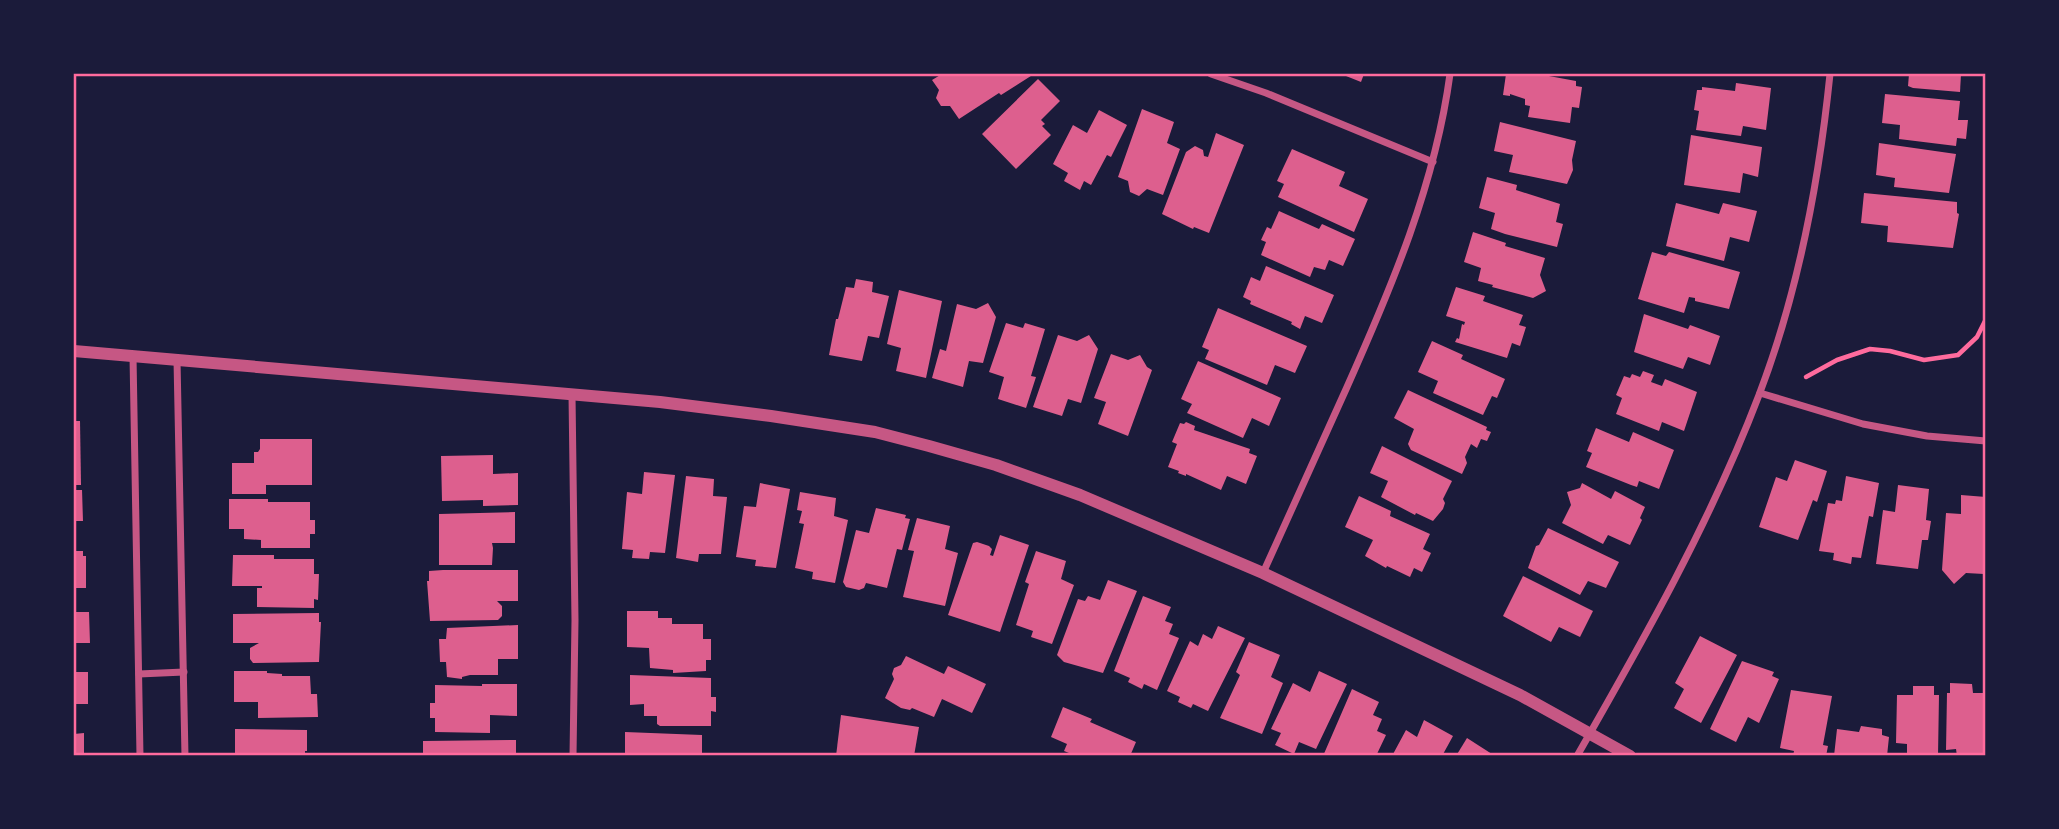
<svg xmlns="http://www.w3.org/2000/svg" width="2059" height="829" viewBox="0 0 2059 829" font-family="Jost,sans-serif">
  <rect width="100%" height="100%" fill="#1b1b3a"/>
  <!-- building -->
  <g fill="#dd5f8e">
    <polygon points="942,74 1034,74 1001,95 999,93 959,119 950,106 941,106 936,98 939,90 932,80"/>
    <polygon points="1341,74 1364,74 1361,82"/>
    <polygon points="1506,74 1538,74 1576,81 1576,86 1582,87 1579,108 1572,107 1570,123 1528,117 1530,106 1525,105 1525,99 1510,94 1510,96 1503,95"/>
    <polygon points="1909,74 1961,74 1960,92 1913,88 1908,86"/>
    <polygon points="1038,79 1060,101 1041,120 1045,124 1042,126 1051,135 1016,169 982,134"/>
    <polygon points="1736,83 1771,88 1766,130 1743,126 1741,136 1696,130 1699,111 1694,110 1697,90 1702,90 1702,87 1735,91"/>
    <polygon points="1885,94 1960,101 1958,120 1968,120 1966,139 1957,138 1956,146 1899,139 1900,125 1882,123"/>
    <polygon points="1142,109 1174,122 1167,143 1180,149 1163,195 1147,189 1139,196 1130,192 1128,181 1118,177"/>
    <polygon points="1099,110 1127,125 1111,157 1107,155 1091,185 1084,181 1080,190 1064,181 1068,173 1053,164 1073,125 1087,133"/>
    <polygon points="1500,122 1576,141 1572,160 1573,170 1567,184 1509,172 1513,155 1494,151"/>
    <polygon points="1216,133 1244,145 1209,233 1194,227 1193,229 1162,214 1186,152 1195,146 1203,150 1204,156 1208,157"/>
    <polygon points="1691,135 1762,147 1758,177 1743,173 1740,193 1684,185"/>
    <polygon points="1879,143 1956,154 1949,193 1894,187 1895,178 1876,175"/>
    <polygon points="1292,149 1345,172 1339,186 1368,199 1354,232 1278,197 1284,184 1277,181"/>
    <polygon points="1487,177 1517,185 1516,190 1560,204 1556,222 1563,224 1557,247 1505,234 1491,229 1495,213 1479,208"/>
    <polygon points="1864,193 1957,202 1957,213 1959,214 1953,248 1887,242 1888,226 1861,223"/>
    <polygon points="1676,203 1719,214 1723,203 1757,211 1749,242 1730,237 1724,261 1666,246"/>
    <polygon points="1279,211 1319,229 1322,224 1355,239 1343,266 1329,260 1325,270 1314,267 1310,277 1261,255 1266,242 1261,240 1267,227 1271,229"/>
    <polygon points="1473,232 1506,243 1505,246 1545,258 1540,275 1546,291 1533,298 1492,287 1493,285 1478,281 1481,268 1464,262"/>
    <polygon points="1652,252 1666,256 1669,252 1740,272 1729,309 1695,301 1695,298 1689,297 1684,313 1638,299"/>
    <polygon points="1266,266 1334,295 1322,323 1305,316 1300,329 1291,324 1292,322 1250,304 1251,301 1243,297 1251,277 1260,281"/>
    <polygon points="856,279 873,282 872,292 889,296 879,338 868,336 862,361 829,355 836,319 838,319 846,287 854,288"/>
    <polygon points="1456,287 1485,296 1483,301 1523,315 1519,325 1526,327 1520,346 1512,343 1507,358 1455,342 1457,338 1459,339 1462,324 1464,325 1465,322 1446,316"/>
    <polygon points="899,290 942,301 926,378 896,371 901,348 887,344"/>
    <polygon points="988,303 996,317 983,363 969,361 963,387 932,378 940,349 946,351 957,304 976,309"/>
    <polygon points="1218,308 1307,346 1295,373 1275,365 1267,385 1205,359 1209,350 1202,347"/>
    <polygon points="1644,314 1688,329 1690,325 1720,336 1710,365 1688,357 1683,369 1634,352"/>
    <polygon points="1006,323 1023,328 1025,323 1045,329 1031,376 1036,377 1026,408 998,399 1004,377 989,372"/>
    <polygon points="1058,335 1077,341 1089,335 1098,349 1081,403 1068,399 1062,416 1033,407"/>
    <polygon points="1432,341 1463,355 1461,359 1505,379 1497,398 1492,396 1483,415 1433,393 1438,381 1418,372"/>
    <polygon points="1111,354 1128,360 1140,355 1147,367 1152,370 1128,436 1098,424 1106,402 1094,398"/>
    <polygon points="1198,361 1281,398 1269,426 1252,418 1243,438 1187,413 1192,404 1181,399"/>
    <polygon points="1643,371 1654,375 1651,382 1662,386 1665,379 1697,392 1684,431 1662,422 1659,431 1616,414 1622,398 1616,395 1624,376 1630,378 1632,374 1640,377"/>
    <polygon points="1408,390 1487,427 1486,430 1491,432 1487,441 1481,439 1477,448 1471,444 1465,457 1467,463 1462,474 1411,450 1408,444 1414,429 1394,418"/>
    <polygon points="74,421 80,421 81,485 74,485"/>
    <polygon points="1186,422 1195,426 1194,430 1250,449 1249,453 1257,456 1246,484 1227,476 1221,490 1186,474 1186,476 1178,473 1179,471 1168,467 1177,444 1172,442 1180,423 1184,424"/>
    <polygon points="1596,428 1629,442 1633,432 1674,450 1659,489 1639,481 1637,487 1631,485 1586,467 1592,453 1587,451"/>
    <polygon points="260,439 312,439 312,485 266,485 266,494 232,494 232,463 254,463 254,452 258,452 260,449"/>
    <polygon points="1382,446 1452,481 1443,499 1445,503 1443,509 1433,521 1416,513 1415,515 1381,497 1388,481 1370,473"/>
    <polygon points="493,455 493,474 518,473 518,505 483,506 483,500 442,501 441,456"/>
    <polygon points="1795,460 1827,471 1817,502 1813,500 1798,540 1759,527 1776,477 1787,481"/>
    <polygon points="644,472 675,475 665,553 650,552 649,559 632,558 633,550 622,549 627,492 642,494"/>
    <polygon points="686,476 714,479 713,496 727,497 721,554 699,554 698,562 676,558"/>
    <polygon points="1846,476 1879,483 1873,517 1869,516 1861,558 1852,557 1851,564 1833,560 1834,553 1819,551 1828,503 1835,504 1836,500 1842,501"/>
    <polygon points="760,483 790,489 776,568 755,566 756,560 736,557 744,506 756,507"/>
    <polygon points="1582,483 1611,499 1615,491 1645,507 1640,518 1642,520 1630,545 1608,535 1603,544 1562,523 1571,505 1567,492 1580,488"/>
    <polygon points="1898,485 1929,489 1926,520 1931,521 1928,540 1922,540 1918,569 1876,564 1883,510 1895,512"/>
    <polygon points="74,490 82,490 83,521 74,521"/>
    <polygon points="800,492 836,498 834,516 848,520 835,583 812,579 813,572 795,568 804,524 799,523 802,511 797,510"/>
    <polygon points="1961,495 1986,497 1984,574 1966,573 1954,584 1942,570 1946,513 1961,514"/>
    <polygon points="1359,496 1391,511 1390,516 1430,534 1423,549 1431,553 1422,572 1414,568 1410,577 1387,566 1386,568 1365,556 1373,540 1345,527"/>
    <polygon points="229,499 268,499 268,502 310,502 310,520 315,520 315,534 310,534 310,548 261,548 261,540 244,539 244,529 229,529"/>
    <polygon points="876,508 906,515 905,518 910,519 902,550 897,549 887,588 866,583 864,588 859,590 846,587 843,582 856,530 869,533"/>
    <polygon points="515,512 515,543 492,543 493,548 492,565 439,565 439,514"/>
    <polygon points="917,518 950,526 945,549 958,553 945,606 903,597 914,551 908,550"/>
    <polygon points="1548,528 1619,562 1606,588 1588,581 1580,595 1528,568 1536,546 1539,545"/>
    <polygon points="1000,535 1029,545 1000,632 948,615 973,543 977,542 989,546 992,549 990,555 993,556"/>
    <polygon points="74,551 83,551 83,556 86,556 86,588 74,588"/>
    <polygon points="1036,551 1066,561 1061,579 1074,585 1052,644 1031,637 1033,631 1016,625 1029,584 1025,582"/>
    <polygon points="233,555 274,555 274,559 314,559 314,574 319,574 318,600 314,599 314,608 257,607 257,588 262,588 262,586 232,586"/>
    <polygon points="443,570 518,570 518,601 497,601 502,606 502,616 498,620 430,621 427,581 429,581 429,571"/>
    <polygon points="1523,576 1593,611 1580,637 1559,627 1551,642 1503,616"/>
    <polygon points="1108,580 1137,591 1103,673 1064,662 1057,655 1078,599 1085,601 1088,596 1100,600"/>
    <polygon points="1143,596 1171,607 1165,621 1173,624 1169,634 1179,638 1157,690 1144,684 1142,689 1128,682 1130,678 1114,671"/>
    <polygon points="627,611 658,611 658,618 672,618 672,624 703,624 703,639 711,639 711,660 706,660 706,671 673,673 673,670 650,668 649,648 627,647"/>
    <polygon points="74,612 89,612 90,643 74,643"/>
    <polygon points="319,613 319,622 321,622 319,662 253,663 250,659 250,648 259,643 233,643 233,614"/>
    <polygon points="518,625 518,659 498,659 498,675 470,675 462,677 462,679 447,677 446,662 440,662 439,639 446,639 447,628"/>
    <polygon points="1218,626 1245,638 1208,711 1193,704 1191,708 1178,702 1180,697 1167,691 1190,641 1198,646 1203,634 1212,639"/>
    <polygon points="1700,636 1737,655 1701,723 1674,708 1684,689 1675,683"/>
    <polygon points="1249,642 1280,655 1271,677 1283,683 1262,734 1220,718 1240,675 1236,672"/>
    <polygon points="906,656 944,674 948,666 986,684 972,713 942,699 934,717 912,708 910,710 901,708 885,698 894,679 892,674 894,668 901,665"/>
    <polygon points="1742,661 1774,672 1772,676 1779,679 1759,723 1748,717 1736,742 1710,729"/>
    <polygon points="234,671 267,671 267,673 282,674 282,676 310,676 311,694 317,694 318,717 258,718 258,702 234,702"/>
    <polygon points="1319,671 1347,684 1316,749 1299,742 1294,754 1275,745 1281,733 1271,729 1293,683 1310,692"/>
    <rect x="74" y="672" width="14" height="32"/>
    <polygon points="630,675 711,678 711,697 716,697 716,712 711,711 711,726 660,726 657,724 657,716 644,716 644,704 630,705"/>
    <polygon points="1950,683 1972,684 1973,693 1986,693 1986,756 1957,756 1956,749 1946,750 1947,693 1950,693"/>
    <polygon points="482,684 517,684 517,716 490,715 490,733 435,732 435,718 430,718 430,703 435,703 435,685 482,686"/>
    <polygon points="1913,686 1934,686 1934,695 1939,695 1938,756 1907,756 1907,744 1896,743 1897,695 1913,695"/>
    <polygon points="1352,689 1379,702 1373,715 1382,719 1377,731 1386,735 1376,756 1323,756"/>
    <polygon points="1791,690 1832,696 1823,745 1828,746 1826,756 1793,756 1794,751 1780,748"/>
    <polygon points="1063,707 1092,719 1090,722 1136,742 1130,756 1068,756 1069,753 1064,751 1067,744 1051,737"/>
    <polygon points="841,715 919,727 914,756 836,756"/>
    <polygon points="1424,720 1453,736 1442,756 1392,756 1406,730 1417,737"/>
    <polygon points="1861,726 1882,729 1882,735 1889,737 1887,756 1834,756 1837,729 1859,732"/>
    <polygon points="235,729 307,730 307,751 305,751 305,756 235,756"/>
    <polygon points="625,732 702,735 702,756 625,756"/>
    <polygon points="84,733 84,756 74,756 74,734"/>
    <polygon points="1467,738 1495,756 1456,756"/>
    <polygon points="516,740 516,756 423,756 423,741"/>
  </g>
  <g fill="none" stroke-linecap="round" stroke-linejoin="round">
    <!-- path -->
    <polyline stroke="#ff6b9d" stroke-width="4.5" points="1806,377 1837,360 1870,349 1890,351 1924,360 1958,355 1977,337 1986,319"/>
    <!-- minor -->
    <g stroke="#c65784" stroke-width="7">
      <polyline points="1211,74 1266,93 1433,162"/>
      <polyline points="133,356 140,756"/>
      <polyline points="177,360 185,756"/>
      <polyline points="1760,393 1863,424 1927,436 1986,441"/>
      <polyline points="572,395 575,620 573,756"/>
      <path d="M1263 573C1291 511 1319 449 1347 387 1392 286 1435 185 1450 74"/>
      <polyline points="139,674 184,672"/>
      <path d="M1577 756C1644 639 1711 521 1759 395 1798 293 1819 182 1830 74"/>
    </g>
    <!-- tertiary -->
    <polyline stroke="#c65784" stroke-width="12" points="74,351 660,402 771,416 875,432 929,446 996,465 1080,495 1263,573 1520,695 1630,756"/>
  </g>
  <!-- border -->
  <rect width="2059" height="829" fill="none" stroke="#1b1b3a" stroke-width="150"/>
  <rect x="75" y="75" width="1909" height="679" fill="none" stroke="#ff6b9d" stroke-width="2.5"/>
</svg>
